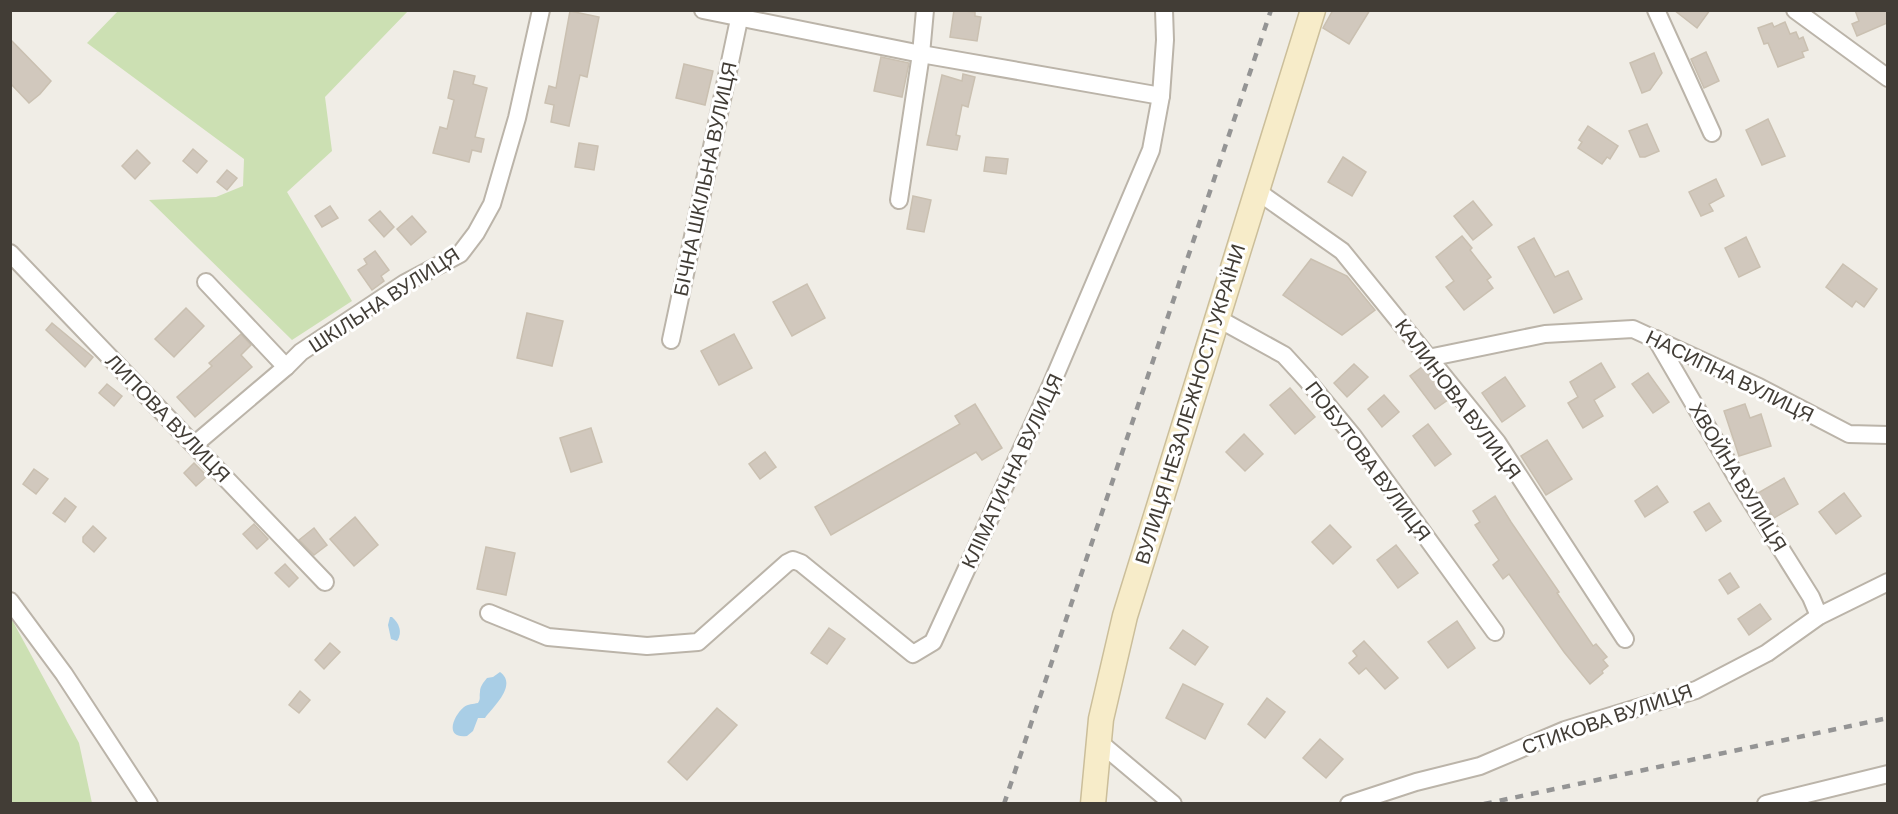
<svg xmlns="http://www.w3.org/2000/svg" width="1898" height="814" viewBox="0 0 1898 814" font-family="Barlow,sans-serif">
  <rect width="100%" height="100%" fill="#f0ede6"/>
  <!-- green -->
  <g fill="#cce0b3">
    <polygon points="119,10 408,11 325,97 332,151 287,192 352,301 292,340 149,200 216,197 243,186 244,159 87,43"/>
    <polygon points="11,618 79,743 92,803 11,803"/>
  </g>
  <!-- water -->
  <g fill="#a9cee6">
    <path d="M390 617H392C399 623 403 632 397 641L391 639 388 625Z"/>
    <path d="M500 672C518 685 493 707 485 718H478L473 731 467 736C444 739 453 716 464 707 468 704 473 704 478 703 481 698 479 697 480 692 480 686 484 682 487 678L493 677Z"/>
  </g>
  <!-- building -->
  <g fill="#d1c8bd" stroke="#cac0b1" stroke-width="1.5">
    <polygon points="954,10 975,12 975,16 981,17 977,41 950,37"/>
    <polygon points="1333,10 1370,10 1349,44 1323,28"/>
    <polygon points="1674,10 1710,10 1697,28"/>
    <polygon points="1855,10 1887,10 1887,23 1857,36 1852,24 1859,21"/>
    <polygon points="570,11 599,17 587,77 580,75 569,126 551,122 554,105 545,103 549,86 556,88"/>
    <polygon points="1785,22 1790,34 1796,32 1799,39 1803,37 1808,50 1802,52 1804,57 1778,67 1768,43 1764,44 1758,28 1772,23 1774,27"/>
    <polygon points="10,39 51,81 40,94 29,103 10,83"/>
    <polygon points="1706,52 1719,81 1704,88 1691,59"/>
    <polygon points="1654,53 1662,73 1650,90 1642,93 1630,63"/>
    <polygon points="881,57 909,63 902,97 874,91"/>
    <polygon points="684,64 713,71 705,105 676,98"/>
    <polygon points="454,71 475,76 473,84 487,88 475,137 484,139 481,152 472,150 469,162 433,153 440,127 447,129 454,100 448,98"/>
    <polygon points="963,74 975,77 968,107 962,105 956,135 960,136 957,150 927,145 942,75 962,81"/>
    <polygon points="1768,119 1785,156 1762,165 1746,130"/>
    <polygon points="1647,124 1659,151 1645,157 1640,157 1629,131"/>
    <polygon points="1588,126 1618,146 1610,159 1607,157 1602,164 1578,148 1582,142 1579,140"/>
    <polygon points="579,143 598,146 594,170 575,167"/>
    <polygon points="193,149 207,161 197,173 183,161"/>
    <polygon points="137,150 150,163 135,179 122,166"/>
    <polygon points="986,157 1008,159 1006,174 984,171"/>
    <polygon points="1343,157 1366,172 1352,196 1328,182"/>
    <polygon points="227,170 237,178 227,190 217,182"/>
    <polygon points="1716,179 1724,196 1709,204 1713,211 1701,216 1689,192"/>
    <polygon points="913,196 931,200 924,232 907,229"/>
    <polygon points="1473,201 1492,225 1473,240 1454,216"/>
    <polygon points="330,206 338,218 322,227 315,216"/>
    <polygon points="380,211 394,227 384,237 369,220"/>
    <polygon points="412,216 426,232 411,245 397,229"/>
    <polygon points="1462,236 1472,248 1470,250 1491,277 1487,280 1493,288 1464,310 1446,287 1454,281 1436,257"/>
    <polygon points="1746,237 1760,267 1739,277 1725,248"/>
    <polygon points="1534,238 1555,277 1568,271 1582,299 1554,313 1518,247"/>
    <polygon points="375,251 389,270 381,276 384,281 372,290 358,270 367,264 364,259"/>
    <polygon points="1311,259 1347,276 1375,310 1342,335 1283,295"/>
    <polygon points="1843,264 1877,289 1864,307 1856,301 1852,307 1826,287"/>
    <polygon points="807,284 825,318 792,336 773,302"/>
    <polygon points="186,308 204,326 174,357 155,339"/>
    <polygon points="527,313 563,321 552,366 517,358"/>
    <polygon points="52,323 93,357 85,367 46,330"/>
    <polygon points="241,334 251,345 241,355 252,367 195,417 177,397 212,366 209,363"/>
    <polygon points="734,334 752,368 719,385 701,351"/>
    <polygon points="1601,363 1615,387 1594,400 1603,416 1583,428 1568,403 1578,397 1570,382"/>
    <polygon points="1354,364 1368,377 1347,397 1334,383"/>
    <polygon points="1422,367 1449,399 1435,409 1410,376"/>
    <polygon points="1648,373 1669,402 1653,413 1632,384"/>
    <polygon points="1505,377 1525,406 1502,422 1482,393"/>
    <polygon points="107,384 122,396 114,406 99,393"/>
    <polygon points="1290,388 1315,417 1295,434 1270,405"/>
    <polygon points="1384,395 1399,412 1382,427 1368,409"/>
    <polygon points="975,404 1002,448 982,460 976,452 831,535 815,507 960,424 955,416"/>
    <polygon points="1745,404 1750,418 1761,414 1771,446 1739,456 1724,411"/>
    <polygon points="1428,424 1451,454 1435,466 1413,436"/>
    <polygon points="591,428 602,462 571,472 560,438"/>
    <polygon points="1244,434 1263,454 1245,471 1226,452"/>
    <polygon points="1547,440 1572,479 1546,495 1521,456"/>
    <polygon points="765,452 776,467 760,479 749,464"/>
    <polygon points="194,463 207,476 196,486 184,473"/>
    <polygon points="34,469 48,479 36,494 23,484"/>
    <polygon points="1784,478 1798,504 1774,518 1758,493"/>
    <polygon points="1657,486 1668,502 1645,517 1635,501"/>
    <polygon points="1844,493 1861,516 1836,534 1819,512"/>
    <polygon points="1495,496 1511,522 1559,592 1557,593 1593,646 1596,644 1607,657 1603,660 1608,666 1602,671 1603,673 1590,684 1564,652 1509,574 1503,579 1493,565 1499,560 1475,525 1480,522 1473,511"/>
    <polygon points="65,498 76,507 65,522 53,513"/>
    <polygon points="1709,503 1721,521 1706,531 1694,512"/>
    <polygon points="355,517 378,545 354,566 330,539"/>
    <polygon points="254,524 268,539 257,549 243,534"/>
    <polygon points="1330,525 1351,547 1333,564 1312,542"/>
    <polygon points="93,526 106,538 94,552 83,542 83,537"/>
    <polygon points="314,528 327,545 314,555 299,540"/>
    <polygon points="1396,545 1418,573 1398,588 1377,560"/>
    <polygon points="486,547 515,553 506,595 477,589"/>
    <polygon points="285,564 298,578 289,587 275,573"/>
    <polygon points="1730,573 1739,587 1728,594 1719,580"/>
    <polygon points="1760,604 1771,619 1749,635 1738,619"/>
    <polygon points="1457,621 1475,648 1448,668 1428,642"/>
    <polygon points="829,628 845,639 827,664 811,653"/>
    <polygon points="1183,630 1208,647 1195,665 1170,648"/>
    <polygon points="1364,641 1398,678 1385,689 1366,668 1359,674 1349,663 1357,656 1353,651"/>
    <polygon points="330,643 340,652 324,669 315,660"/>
    <polygon points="1183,684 1223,704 1205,739 1166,718"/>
    <polygon points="300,691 310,700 299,713 289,705"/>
    <polygon points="1267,698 1285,712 1265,738 1248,724"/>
    <polygon points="717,708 737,725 687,780 668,762"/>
    <polygon points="1320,739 1343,759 1326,778 1303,758"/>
  </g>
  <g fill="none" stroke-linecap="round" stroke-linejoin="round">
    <!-- minor casing -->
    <g stroke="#bbb4a9" stroke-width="20">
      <g id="minor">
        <polyline points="703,10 921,54 1161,96"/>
        <polyline points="1656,10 1712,133"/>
        <polyline points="1795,10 1888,78"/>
        <polyline points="1257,191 1342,251 1497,442 1625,639"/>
        <polyline points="899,200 921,54 925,10"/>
        <polyline points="10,253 325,582"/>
        <polyline points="206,282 286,367"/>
        <polyline points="1217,318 1284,355 1306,379 1353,436 1495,632"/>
        <polyline points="1656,339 1744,490 1811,597 1819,616"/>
        <polyline points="671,340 741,10"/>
        <polyline points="1428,358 1545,334 1633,329 1759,387 1849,434 1888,435"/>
        <polyline points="194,445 286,367 301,352 405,283 460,254 476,233 492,204 517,118 541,10"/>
        <polyline points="10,601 64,674 149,804"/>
        <polyline points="489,613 548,637 647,646 698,642 787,563 793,560 801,563 913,654 933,642 1052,383 1151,150 1161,96 1165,40 1164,10"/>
        <polyline points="1099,742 1173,804"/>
        <polyline points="1349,804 1416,782 1480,766 1565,730 1696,690 1767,653 1819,616 1888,582"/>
        <polyline points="1766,804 1888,774"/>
      </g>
    </g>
    <!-- secondary casing -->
    <g stroke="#cbbe9a" stroke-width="27">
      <polyline id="secondary" points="1093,804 1101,719 1125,616 1313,10"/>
    </g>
    <!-- minor -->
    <use href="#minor" stroke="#fff" stroke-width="16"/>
    <!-- secondary -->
    <use href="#secondary" stroke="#f7ecc9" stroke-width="24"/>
    <!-- rail -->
    <g stroke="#949494" stroke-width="4.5" stroke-dasharray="8 8" stroke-linecap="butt">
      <polyline points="1004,804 1271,10"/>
      <polyline points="1484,804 1888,718"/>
    </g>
  </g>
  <g text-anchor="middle" stroke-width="6" stroke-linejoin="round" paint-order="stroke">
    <!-- street labels -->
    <g font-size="20" fill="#423d36" stroke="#fff">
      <text transform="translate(705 179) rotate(-78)" y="7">БІЧНА ШКІЛЬНА ВУЛИЦЯ</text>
      <text transform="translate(384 300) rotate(-33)" y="7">ШКІЛЬНА ВУЛИЦЯ</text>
      <text transform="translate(1730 376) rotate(26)" y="7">НАСИПНА ВУЛИЦЯ</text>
      <text transform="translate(1458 399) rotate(53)" y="7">КАЛИНОВА ВУЛИЦЯ</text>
      <text transform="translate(1190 404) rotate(-73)" y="7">ВУЛИЦЯ НЕЗАЛЕЖНОСТІ УКРАЇНИ</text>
      <text transform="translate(168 418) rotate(46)" y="7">ЛИПОВА ВУЛИЦЯ</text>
      <text transform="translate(1368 461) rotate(53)" y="7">ПОБУТОВА ВУЛИЦЯ</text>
      <text transform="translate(1012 471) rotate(-65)" y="7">КЛІМАТИЧНА ВУЛИЦЯ</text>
      <text transform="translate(1738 477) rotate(59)" y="7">ХВОЙНА ВУЛИЦЯ</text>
      <text transform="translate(1607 719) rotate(-19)" y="7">СТИКОВА ВУЛИЦЯ</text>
    </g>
  </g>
  <!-- border -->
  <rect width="1898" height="814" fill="none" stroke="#423d36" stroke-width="24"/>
</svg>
